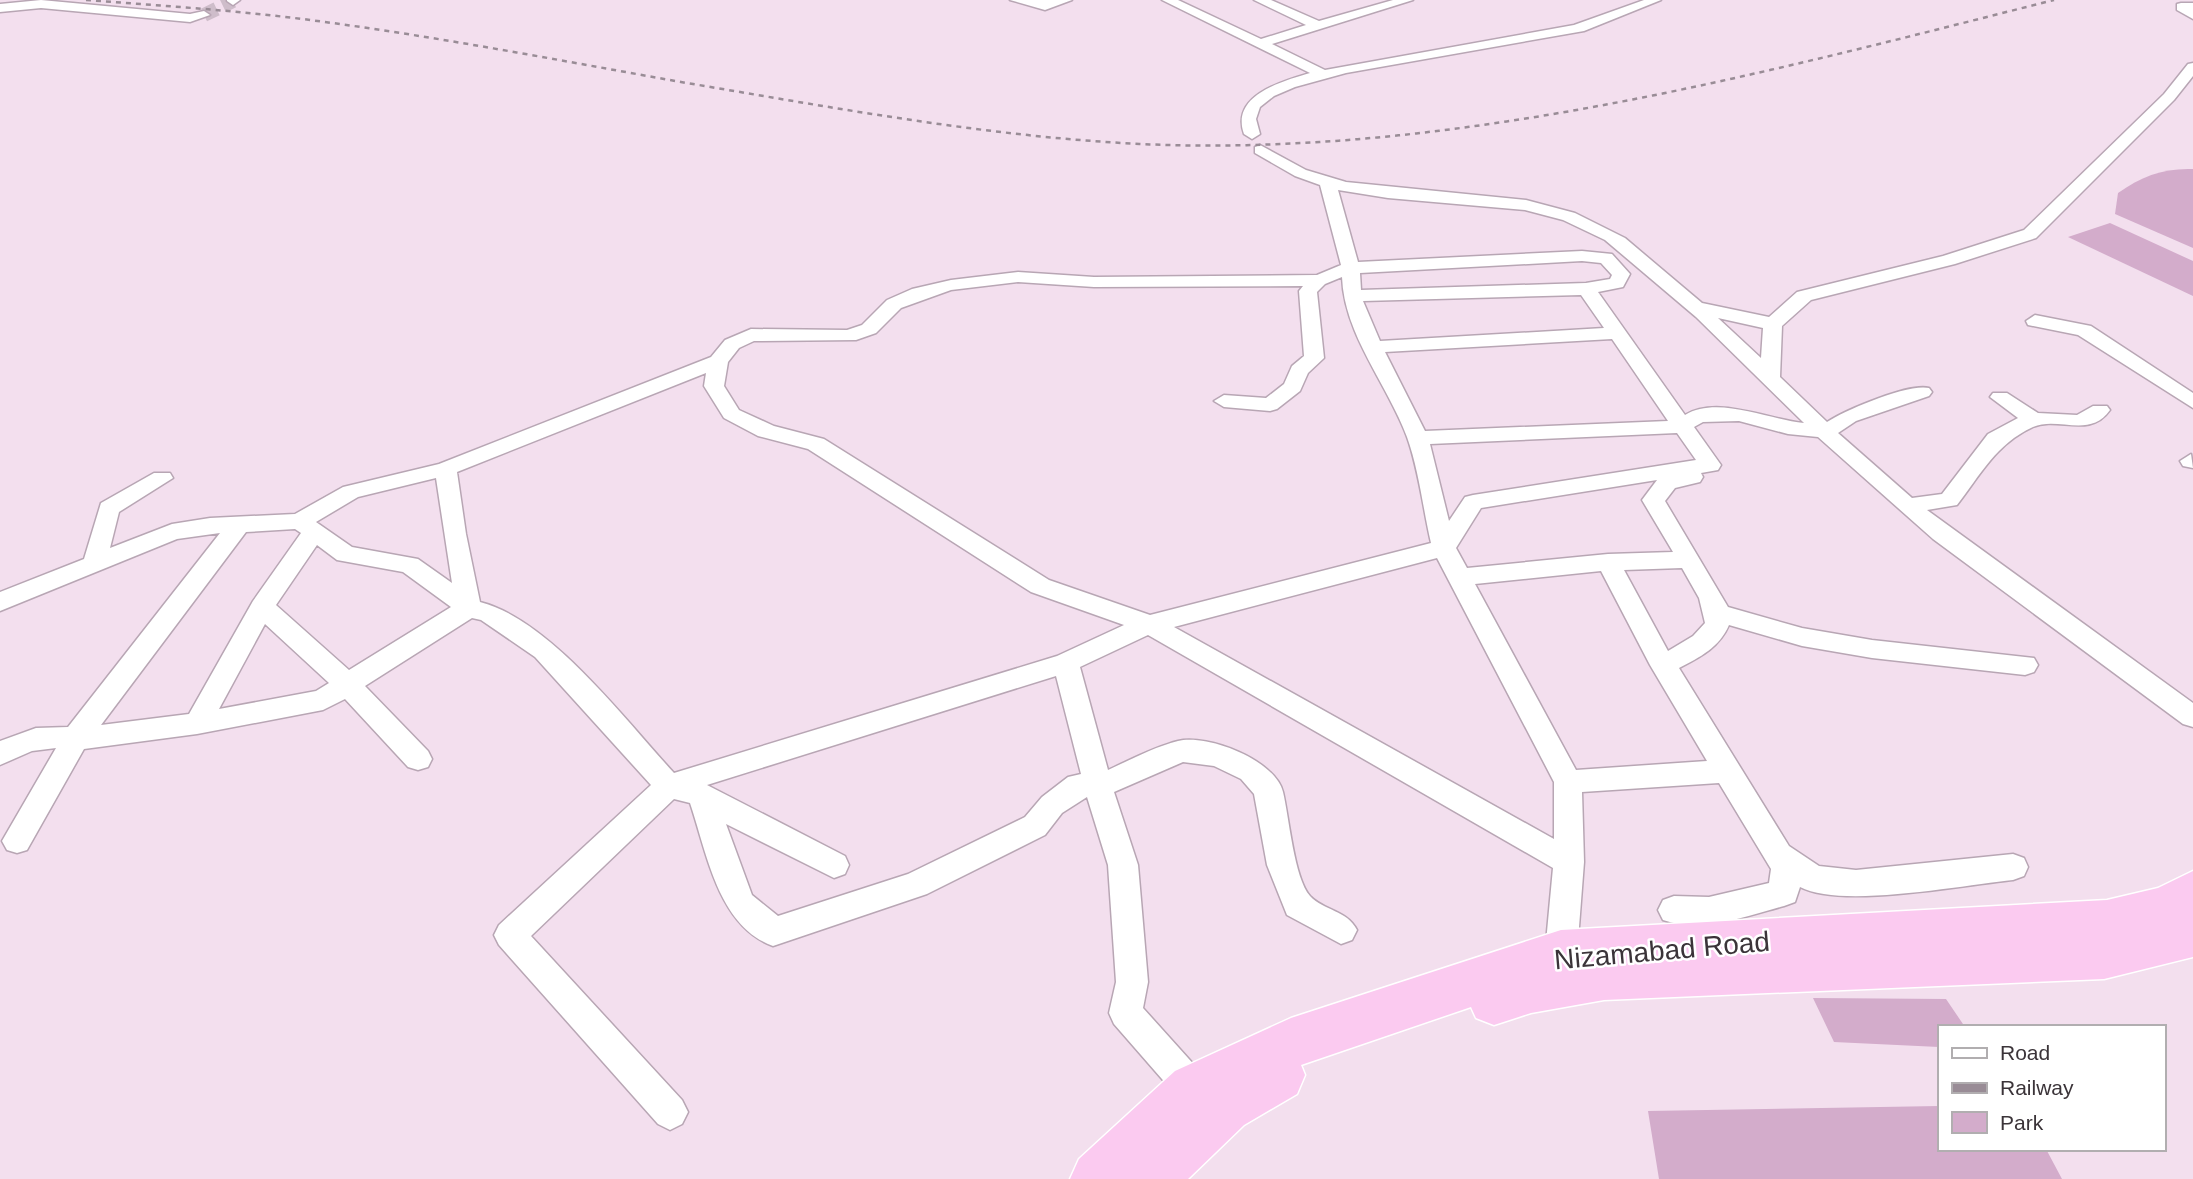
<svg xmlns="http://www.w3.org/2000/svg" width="2193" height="1179" viewBox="0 0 2193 1179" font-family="Arial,sans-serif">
  <rect width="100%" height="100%" fill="#f3dfee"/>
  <!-- green -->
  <g fill="#d3accb">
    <path d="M2193 169V248L2115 214 2118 193C2142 176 2163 168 2193 169Z"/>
    <polygon points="2110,223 2193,261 2193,296 2068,237"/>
    <polygon points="1813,998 1946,999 1965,1027 1939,1027 1939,1047 1834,1042"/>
    <polygon points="1939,1106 1939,1149 2046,1149 2062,1179 1659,1179 1648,1111"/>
  </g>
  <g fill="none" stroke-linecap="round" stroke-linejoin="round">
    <!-- minor-tunnel -->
    <polyline stroke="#cebdca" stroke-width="14" stroke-dasharray="14 7" stroke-linecap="butt" points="204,15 233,1"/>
    <!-- minor casing -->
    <g stroke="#b8a6b4" stroke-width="3">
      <g id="minor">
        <polygon points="41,0 190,14 204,11 210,15 190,22 41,8 0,12 0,4"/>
        <polygon points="240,0 233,5 227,1 227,0"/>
        <polygon points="1010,0 1072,0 1045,10"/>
        <path d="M1162 0H1178L1261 39 1306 25 1254 0H1271L1319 21 1393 0H1413L1272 44 1325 70 1574 25 1644 0H1661L1584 31 1346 73 1295 87 1274 96 1260 107 1256 119 1260 134 1252 139 1244 134C1230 95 1283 81 1310 73Z"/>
        <polygon points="2181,3 2193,3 2193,19 2177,10 2177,4"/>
        <path d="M2193 63V76L2174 100 2036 238 1955 264 1811 300 1782 326 1780 377 1827 422C1845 410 1909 383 1929 388L1932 392 1929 396 1856 421 1838 433 1912 498 1942 494 1988 434 2018 418 1990 397 1993 393H2007L2038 413 2077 415 2093 406H2107L2110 410C2090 439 2058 416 2033 427 1996 444 1981 474 1957 505L1927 510 2193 703V727L2183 724 1933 539 1818 437 1788 434 1739 421 1703 422 1694 427 1721 465 1718 470 1701 473 1703 477 1700 482 1675 488 1665 501 1728 607 1802 628 1872 640 2034 658 2038 665 2034 672 2025 675 1872 658 1802 646 1729 625C1719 648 1700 657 1679 668L1789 846 1819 866 1856 870 2013 854 2024 858 2028 867 2024 876 2013 880C1963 885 1841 909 1800 887L1795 902 1784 906C1746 916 1702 934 1663 920L1658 910 1663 900 1674 896 1709 897 1769 883 1771 869 1719 783 1582 792 1584 862 1577 953 1572 963 1561 967 1550 963 1545 953 1553 868 1148 635 1080 667 1108 770C1130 760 1154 747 1178 741 1208 734 1275 760 1283 792 1289 817 1294 878 1310 896 1324 911 1347 910 1357 930L1352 940 1341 944 1287 915 1267 865 1254 794 1241 779 1214 766 1183 762 1114 792 1138 865 1148 982 1143 1008 1206 1078 1211 1090 1206 1102 1194 1107 1182 1102 1114 1024 1109 1013 1116 982 1108 865 1087 797 1062 813 1045 835 927 894 773 946C718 926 707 853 690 803L674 799 531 936 682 1100 688 1112 682 1124 670 1130 658 1124 499 945 494 935 499 925 651 785 535 657 481 620 472 618 365 686 428 751 432 759 428 767 418 770 408 767 345 699 323 710 197 734 84 749 27 850 17 853 7 850 2 841 56 748 32 751 0 765V741L36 728 68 727 220 533 177 539 0 611V592L84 559 101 503 154 473H170L173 478 119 512 110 548 172 524 210 518 295 514 343 487 439 464 711 357 725 340 751 329 847 330 862 325 887 300 912 289 951 280 1018 272 1094 277 1317 275 1341 265 1320 185 1295 176 1255 153V147L1260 145 1306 170 1346 182 1526 200 1575 213 1625 238 1702 303 1769 317 1797 292 1943 256 2024 230 2164 94 2188 64ZM1338 190 1388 198 1525 210 1563 220 1605 240 1696 317 1804 423C1769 420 1718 395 1685 415L1598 292 1623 287 1630 274 1612 254 1582 251 1358 262ZM1582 261 1601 263 1612 275 1610 279 1586 283 1361 290 1360 273ZM1342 277C1344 335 1388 385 1407 437 1419 470 1423 509 1431 543L1150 615 1049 580 824 439 774 426 739 410 724 386 728 362 739 348 754 341 856 340 876 333 901 308 951 290 1018 282 1094 287 1303 286 1299 291 1304 356 1292 366 1284 384 1266 398 1224 395 1214 401 1224 407 1270 411 1277 409 1300 391 1308 373 1324 358 1317 292 1325 284ZM1581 295 1604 328 1380 341 1363 301ZM1718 318 1763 328 1761 358ZM1612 339 1668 421 1425 431 1385 352ZM706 373 704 386 724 418 758 436 808 449 1031 592 1124 625 1057 656 674 773C626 721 549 619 480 602L466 534 457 472ZM1677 433 1696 460 1473 495 1465 497 1449 521 1430 444ZM436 478 452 583 418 559 352 547 316 522 358 497ZM1657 480 1642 500 1673 552 1608 554 1467 568 1456 548 1481 508ZM295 529 301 533 253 601 189 714 101 725 246 532ZM317 545 337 560 403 572 451 607 349 670 276 605ZM1437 558 1554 782V839L1174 627ZM1682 568 1699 598 1705 623 1693 636 1668 651 1624 570ZM1601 571 1650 665 1707 761 1576 770 1475 584ZM265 624 329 683 316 691 219 709ZM1056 676 1081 774 1068 777 1042 797 1025 817 908 874 778 916 752 895 726 824 834 878 845 874 849 865 845 856 707 785Z"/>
        <polygon points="2035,315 2091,326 2193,393 2193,408 2078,335 2028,325 2026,321"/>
        <polygon points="2191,454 2193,468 2183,466 2180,461"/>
      </g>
    </g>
    <!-- trunk casing -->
    <g stroke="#fff" stroke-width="3">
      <polygon id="trunk" points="2193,871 2193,957 2104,979 1604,1000 1531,1013 1494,1025 1476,1018 1471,1007 1301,1065 1305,1075 1297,1094 1244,1125 1188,1179 1070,1179 1079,1159 1175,1071 1291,1018 1561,930 2107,900 2158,888"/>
    </g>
    <!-- minor -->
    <use href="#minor" fill="#fff" fill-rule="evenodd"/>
    <!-- trunk -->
    <use href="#trunk" fill="#fbcaf0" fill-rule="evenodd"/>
    <!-- rail -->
    <path stroke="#998c96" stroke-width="2.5" stroke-dasharray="5 5" stroke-linecap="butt" d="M86 0C166 6 246 11 325 22 444 38 563 61 681 82 842 109 1004 140 1167 145 1469 153 1764 73 2054 0"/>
  </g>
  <g text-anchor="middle" stroke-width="5" stroke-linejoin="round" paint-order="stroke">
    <!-- near-street labels -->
    <g font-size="28" fill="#3b3439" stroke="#fff">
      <text transform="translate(1662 950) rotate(-5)" y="10">Nizamabad Road</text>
    </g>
  </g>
  <!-- legend -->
  <rect x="1938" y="1025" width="228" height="126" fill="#ffffff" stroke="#b1aeb0" stroke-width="2"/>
  <rect x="1952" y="1048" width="35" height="10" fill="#ffffff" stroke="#b1aeb0" stroke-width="2"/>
  <text x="2000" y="1060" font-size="21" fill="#3b3439">Road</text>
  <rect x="1952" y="1083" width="35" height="10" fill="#998c96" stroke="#b1aeb0" stroke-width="2"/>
  <text x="2000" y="1095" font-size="21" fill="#3b3439">Railway</text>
  <rect x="1952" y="1112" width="35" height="21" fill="#d3accb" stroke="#b1aeb0" stroke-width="2"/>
  <text x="2000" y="1130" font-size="21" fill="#3b3439">Park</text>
</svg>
